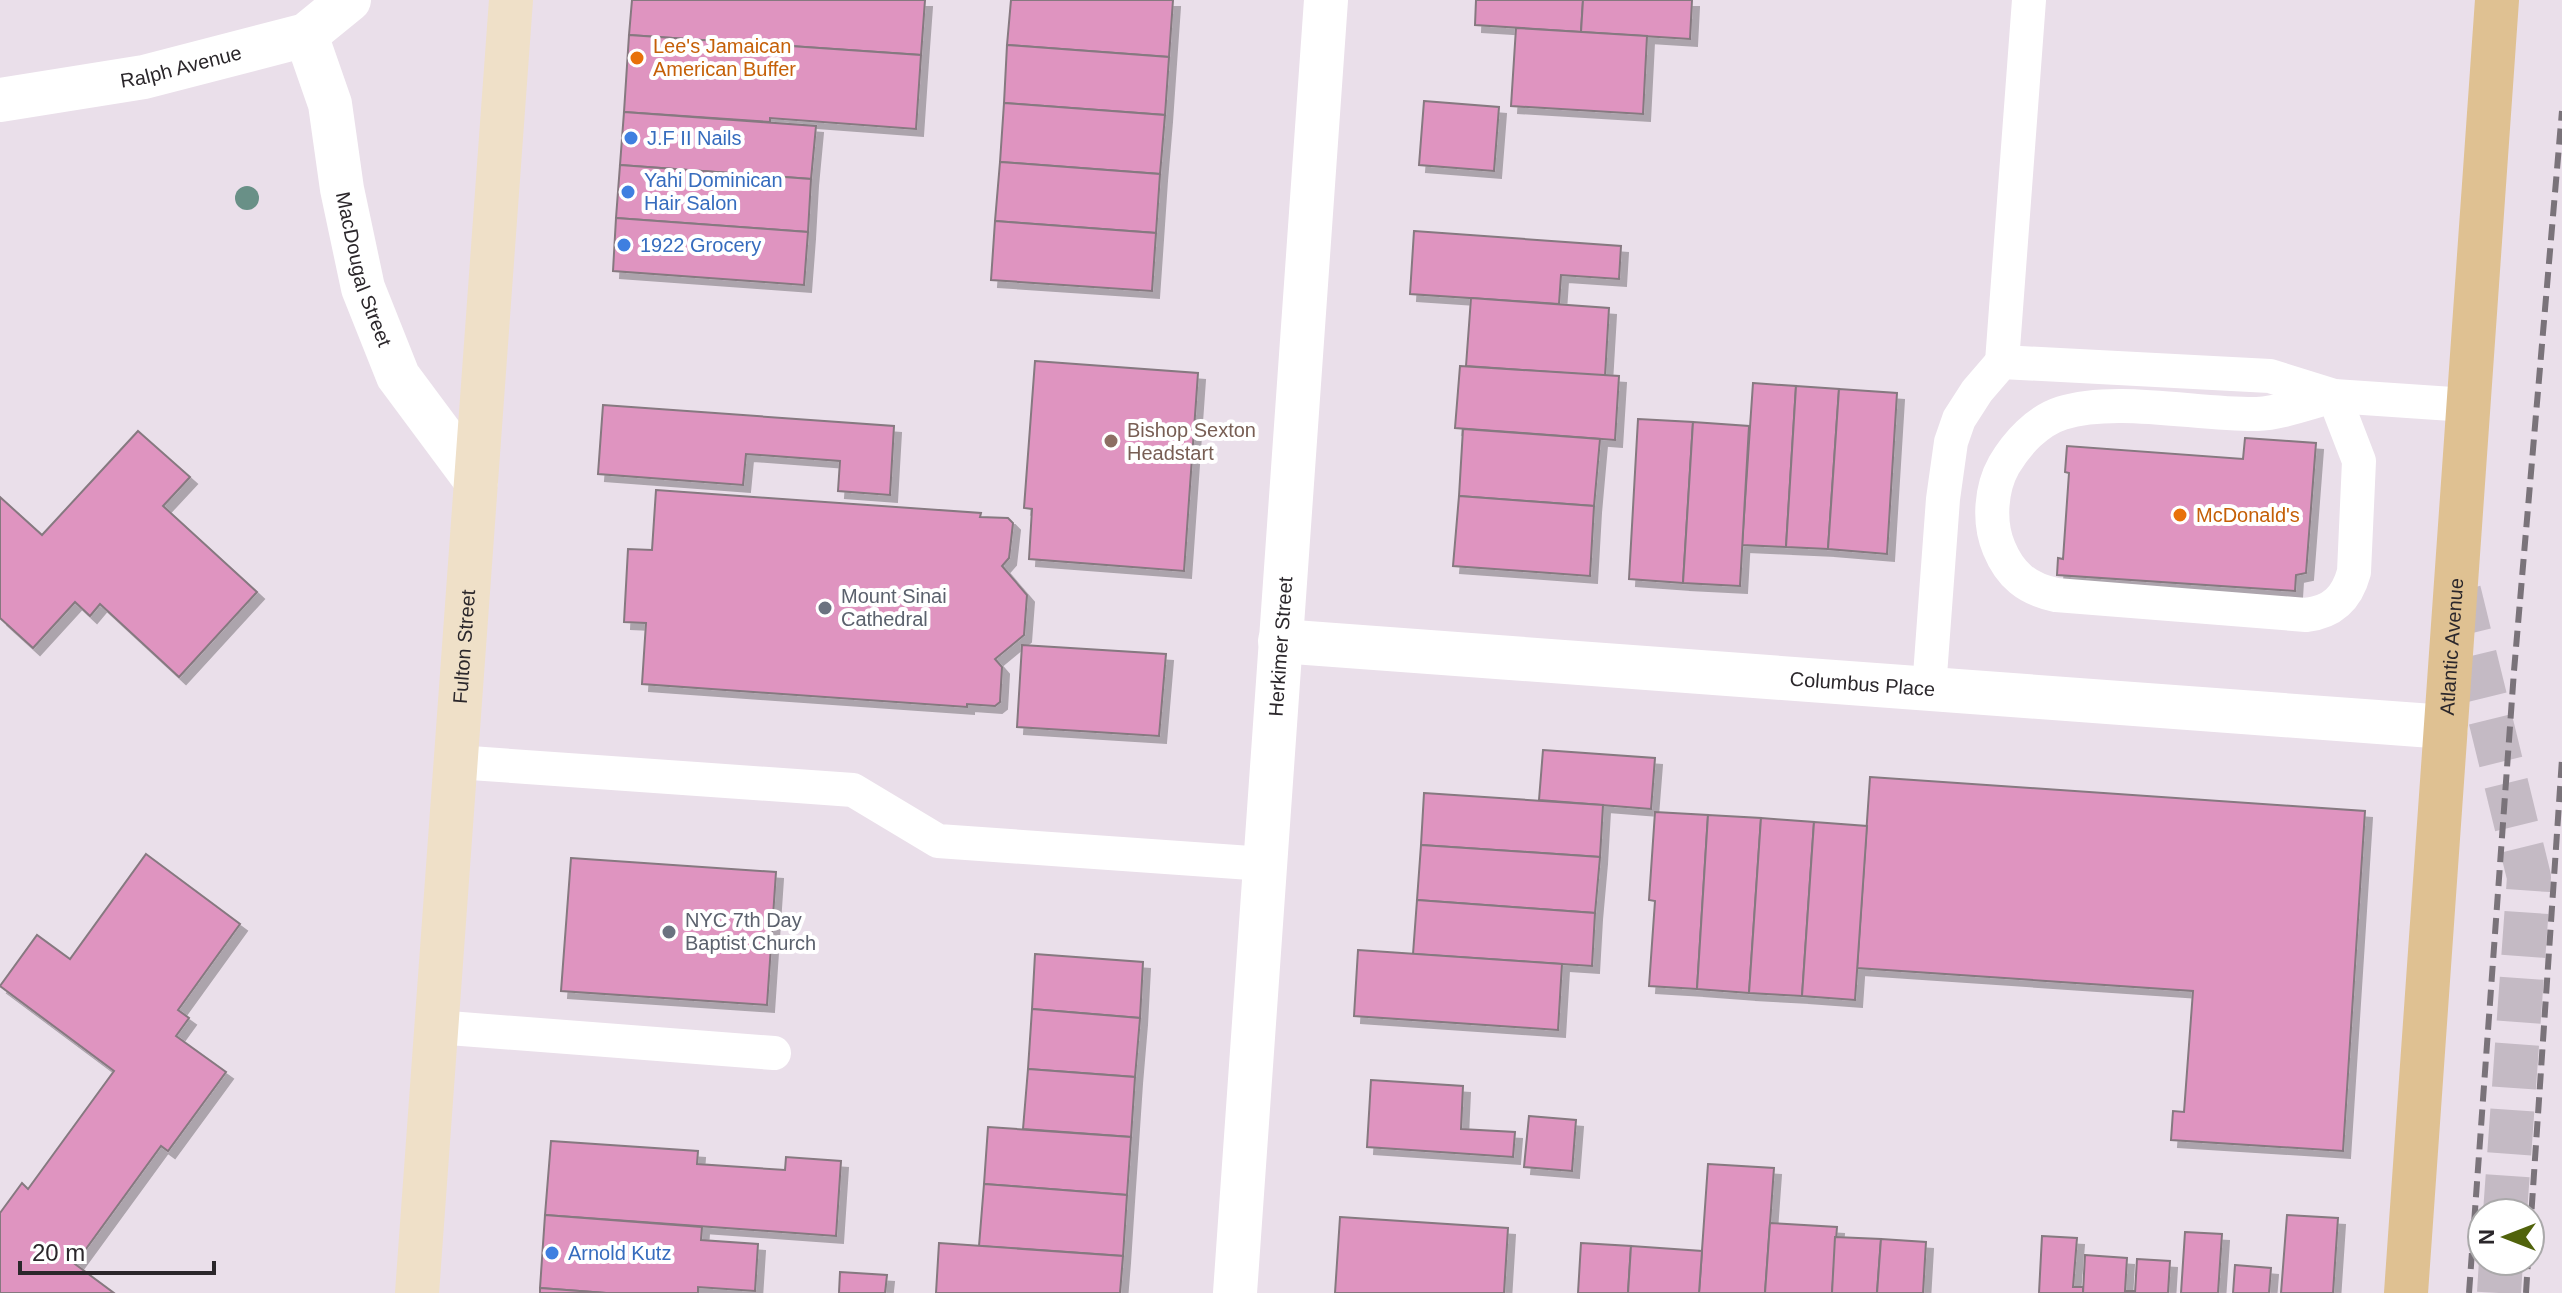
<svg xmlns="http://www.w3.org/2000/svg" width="2562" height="1293" viewBox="0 0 2562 1293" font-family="Helvetica,sans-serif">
  <defs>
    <filter id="shadow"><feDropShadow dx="7" dy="7" stdDeviation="0" flood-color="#0004"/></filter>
  </defs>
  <rect width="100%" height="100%" fill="#eadfea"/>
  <!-- building -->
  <g fill="#df94c0" stroke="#867980" stroke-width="2" filter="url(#shadow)">
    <polygon points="632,0 925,0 921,55 629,35"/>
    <polygon points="1011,0 1173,0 1169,57 1007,45"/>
    <polygon points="1476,0 1583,0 1581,32 1475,25"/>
    <polygon points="1583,0 1692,0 1690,39 1581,32"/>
    <polygon points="1516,28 1647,36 1643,114 1511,106"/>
    <polygon points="629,35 921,55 916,129 770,118 770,122 624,112"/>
    <polygon points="1007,45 1169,57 1165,115 1004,103"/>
    <polygon points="1424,101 1499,107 1494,171 1419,165"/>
    <polygon points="1004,103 1165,115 1160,174 1000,162"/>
    <polygon points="624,112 816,126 811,179 620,165"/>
    <polygon points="1000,162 1160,174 1156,233 995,221"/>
    <polygon points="620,165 811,179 808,232 616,218"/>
    <polygon points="616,218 808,232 804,285 613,271"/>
    <polygon points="995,221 1156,233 1152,291 991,280"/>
    <polygon points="1414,231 1621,246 1619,279 1561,275 1559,304 1410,294"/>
    <polygon points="1471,298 1609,308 1605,376 1466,366"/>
    <polygon points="1035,361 1198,373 1184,571 1029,559 1032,509 1024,508"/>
    <polygon points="1460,366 1619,376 1615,440 1455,428"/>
    <polygon points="1753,383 1796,386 1786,547 1742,545"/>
    <polygon points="1796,386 1839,389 1828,549 1786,547"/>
    <polygon points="1839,389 1897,393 1887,554 1828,549"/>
    <polygon points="603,405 894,426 890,495 838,491 840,461 746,454 743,485 598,474"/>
    <polygon points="1638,419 1693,422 1683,583 1629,579"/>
    <polygon points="1693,422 1749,426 1740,586 1683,583"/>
    <polygon points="1463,429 1600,439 1594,506 1459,496"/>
    <polygon points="138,431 190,477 163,506 257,592 179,677 100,604 90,616 75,602 33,648 0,618 0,497 42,535"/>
    <polygon points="2245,438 2316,443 2306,573 2296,575 2295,591 2057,575 2058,558 2063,559 2069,473 2065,472 2067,446 2243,459"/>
    <polygon points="656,490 981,513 980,517 1008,518 1013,523 1009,558 1002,566 1027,595 1024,635 995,659 1002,667 1000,702 995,706 967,704 967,707 642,684 646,623 624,622 628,549 652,550"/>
    <polygon points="1459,496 1594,506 1590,576 1453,566"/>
    <polygon points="1022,645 1166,654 1159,736 1017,727"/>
    <polygon points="1543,750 1655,758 1651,809 1539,800"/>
    <polygon points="1870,777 2365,811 2343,1151 2171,1140 2173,1111 2184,1112 2193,991 1857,968"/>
    <polygon points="1424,793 1603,805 1600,857 1421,845"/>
    <polygon points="1655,812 1708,815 1697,989 1649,986 1655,901 1649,900"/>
    <polygon points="1708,815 1761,818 1749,993 1697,989"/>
    <polygon points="1761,818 1814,822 1802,996 1749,993"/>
    <polygon points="1814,822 1867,826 1855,1000 1802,996"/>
    <polygon points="1421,845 1600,857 1595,913 1417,900"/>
    <polygon points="146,854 240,924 178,1010 189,1018 176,1036 226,1072 168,1151 161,1146 75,1264 114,1293 0,1293 0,1213 22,1183 28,1189 114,1071 0,986 37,935 70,959"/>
    <polygon points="571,858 776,872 767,1005 561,991"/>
    <polygon points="1417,900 1595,913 1592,966 1413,954"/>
    <polygon points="1358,950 1562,964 1558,1030 1354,1016"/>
    <polygon points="1035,954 1143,962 1140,1018 1032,1009"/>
    <polygon points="1032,1009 1140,1018 1135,1077 1028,1069"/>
    <polygon points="1028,1069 1135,1077 1131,1137 1023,1129"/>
    <polygon points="1371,1080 1463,1086 1461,1129 1515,1132 1513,1157 1367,1147"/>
    <polygon points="1529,1116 1576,1120 1572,1171 1524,1167"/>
    <polygon points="988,1127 1131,1137 1127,1195 984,1184"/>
    <polygon points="551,1141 698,1151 697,1164 785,1170 786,1157 841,1161 836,1236 545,1215"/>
    <polygon points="1708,1164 1774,1168 1765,1293 1699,1293"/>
    <polygon points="984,1184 1127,1195 1123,1256 979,1246"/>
    <polygon points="545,1215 702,1227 701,1240 758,1244 755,1291 698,1287 698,1293 606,1293 540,1288"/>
    <polygon points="2287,1215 2338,1218 2333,1293 2281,1293"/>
    <polygon points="1340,1217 1508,1228 1504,1293 1335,1293"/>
    <polygon points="1770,1223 1837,1227 1832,1293 1765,1293"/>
    <polygon points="2185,1232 2222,1234 2218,1293 2181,1293"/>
    <polygon points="2042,1236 2077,1238 2073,1287 2083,1287 2083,1293 2039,1293"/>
    <polygon points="1835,1237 1881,1239 1877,1293 1832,1293"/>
    <polygon points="1881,1239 1926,1242 1923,1293 1877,1293"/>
    <polygon points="939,1243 1123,1256 1120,1293 936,1293"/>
    <polygon points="1581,1243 1631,1246 1628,1293 1578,1293"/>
    <polygon points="1631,1246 1702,1251 1699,1293 1628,1293"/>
    <polygon points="2085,1255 2127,1258 2125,1291 2135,1291 2135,1293 2083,1293"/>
    <polygon points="2137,1259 2170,1261 2168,1293 2135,1293"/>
    <polygon points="2235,1265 2271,1268 2269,1293 2233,1293"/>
    <polygon points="840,1272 887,1275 885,1293 839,1293"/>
    <polygon points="540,1288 606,1293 540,1293"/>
  </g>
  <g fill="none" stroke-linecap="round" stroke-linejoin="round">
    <!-- primary-tunnel -->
    <g stroke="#c4bac4" stroke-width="44" stroke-dasharray="44 22" stroke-linecap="butt">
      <polyline points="2459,591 2529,877 2505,1213"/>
      <polyline points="2499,1293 2501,1261"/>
    </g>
    <!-- lane -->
    <g stroke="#fff" stroke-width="34">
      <polyline points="2002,362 2029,0"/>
      <path d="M2334 396 2359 461 2354 572C2347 598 2333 612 2306 615L2056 595C2027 589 2010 575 1999 548 1988 522 1991 488 2004 465 2017 443 2037 421 2062 413 2116 396 2198 415 2257 414 2282 413 2310 402 2334 396Z"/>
      <polyline points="1929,689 1943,499 1951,442 1959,419 1977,391 2002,362 2270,376 2334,396 2467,405"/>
      <polyline points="456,762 853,790 938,841 1265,864"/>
      <polyline points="436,1027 774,1053"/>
    </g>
    <!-- street -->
    <g stroke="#fff" stroke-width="44">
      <path id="s1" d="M306 35 330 104 342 189 363 288 398 376 476 481"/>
      <path id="s2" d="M0 100 144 77 306 35 349 0"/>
      <path id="s3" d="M1280 641 2446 727"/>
      <path id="s4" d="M1235 1293 1326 0"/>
    </g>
    <!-- secondary -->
    <path stroke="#efe0c8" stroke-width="44" id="s5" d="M417 1293 511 0"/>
    <!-- primary -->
    <path stroke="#dfc192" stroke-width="44" id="s6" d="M2406 1293 2497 0"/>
    <!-- rail -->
    <g stroke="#7a737a" stroke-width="6" stroke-dasharray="16 8" stroke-linecap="butt">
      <polyline points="2530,1233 2562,759"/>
      <polyline points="2469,1293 2514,671 2562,111"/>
      <polyline points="2526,1293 2528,1261"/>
    </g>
  </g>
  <!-- trees -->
  <circle fill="#699087" cx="247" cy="198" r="12"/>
  <!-- markers -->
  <g fill="#e8710a" stroke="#fff" stroke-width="3">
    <circle cx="637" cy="58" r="8"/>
    <circle cx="2180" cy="515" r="8"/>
  </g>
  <g fill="#3f7fe0" stroke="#fff" stroke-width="3">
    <circle cx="631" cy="138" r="8"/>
    <circle cx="628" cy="192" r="8"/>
    <circle cx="624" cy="245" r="8"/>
    <circle cx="552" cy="1253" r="8"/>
  </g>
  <circle fill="#8d6e63" stroke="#fff" stroke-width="3" cx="1111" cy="441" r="8"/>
  <g fill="#6b7280" stroke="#fff" stroke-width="3">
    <circle cx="825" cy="608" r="8"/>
    <circle cx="669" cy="932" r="8"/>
  </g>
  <g text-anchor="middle" stroke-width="8" stroke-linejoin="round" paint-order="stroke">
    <!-- food labels -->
    <g font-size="20" fill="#c56008" stroke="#fff" text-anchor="start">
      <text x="653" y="53">Lee's Jamaican<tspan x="653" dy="23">American Buffer</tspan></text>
      <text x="2196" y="522">McDonald's</text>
    </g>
    <!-- street labels -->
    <g font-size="20" fill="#2b272b" stroke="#fff">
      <text dy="7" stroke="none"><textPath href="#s2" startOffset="184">Ralph Avenue</textPath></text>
      <text dy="7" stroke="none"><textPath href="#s1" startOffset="242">MacDougal Street</textPath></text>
      <text dy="7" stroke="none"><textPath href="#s4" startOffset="648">Herkimer Street</textPath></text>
      <text dy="7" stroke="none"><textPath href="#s6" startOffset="648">Atlantic Avenue</textPath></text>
      <text dy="7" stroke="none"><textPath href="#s5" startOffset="648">Fulton Street</textPath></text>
      <text dy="7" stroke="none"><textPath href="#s3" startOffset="584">Columbus Place</textPath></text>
    </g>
    <!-- shop labels -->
    <g font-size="20" fill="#366cbe" stroke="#fff" text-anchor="start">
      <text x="647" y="145">J.F II Nails</text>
      <text x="644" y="187">Yahi Dominican<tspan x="644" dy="23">Hair Salon</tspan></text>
      <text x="640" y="252">1922 Grocery</text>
      <text x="568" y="1260">Arnold Kutz</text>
    </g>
    <!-- education labels -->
    <g font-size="20" fill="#785e54" stroke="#fff" text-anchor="start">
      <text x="1127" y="437">Bishop Sexton<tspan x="1127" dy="23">Headstart</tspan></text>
    </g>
    <!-- worship labels -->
    <g font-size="20" fill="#5b616d" stroke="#fff" text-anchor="start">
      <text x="841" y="603">Mount Sinai<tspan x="841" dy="23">Cathedral</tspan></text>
      <text x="685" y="927">NYC 7th Day<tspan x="685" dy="23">Baptist Church</tspan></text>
    </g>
  </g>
  <!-- north arrow -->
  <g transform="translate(2506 1237) rotate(270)"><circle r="38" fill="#ffffff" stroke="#aaa9aa" stroke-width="2"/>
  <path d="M0-6L14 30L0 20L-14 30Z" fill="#51630c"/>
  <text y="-12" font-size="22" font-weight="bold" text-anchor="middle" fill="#2b272b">N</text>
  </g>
  <!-- scale -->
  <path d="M20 1261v12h194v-12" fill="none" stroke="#2b272b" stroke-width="4"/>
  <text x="32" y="1261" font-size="24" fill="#2b272b" stroke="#ffffff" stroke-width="6" paint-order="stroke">20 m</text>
</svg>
